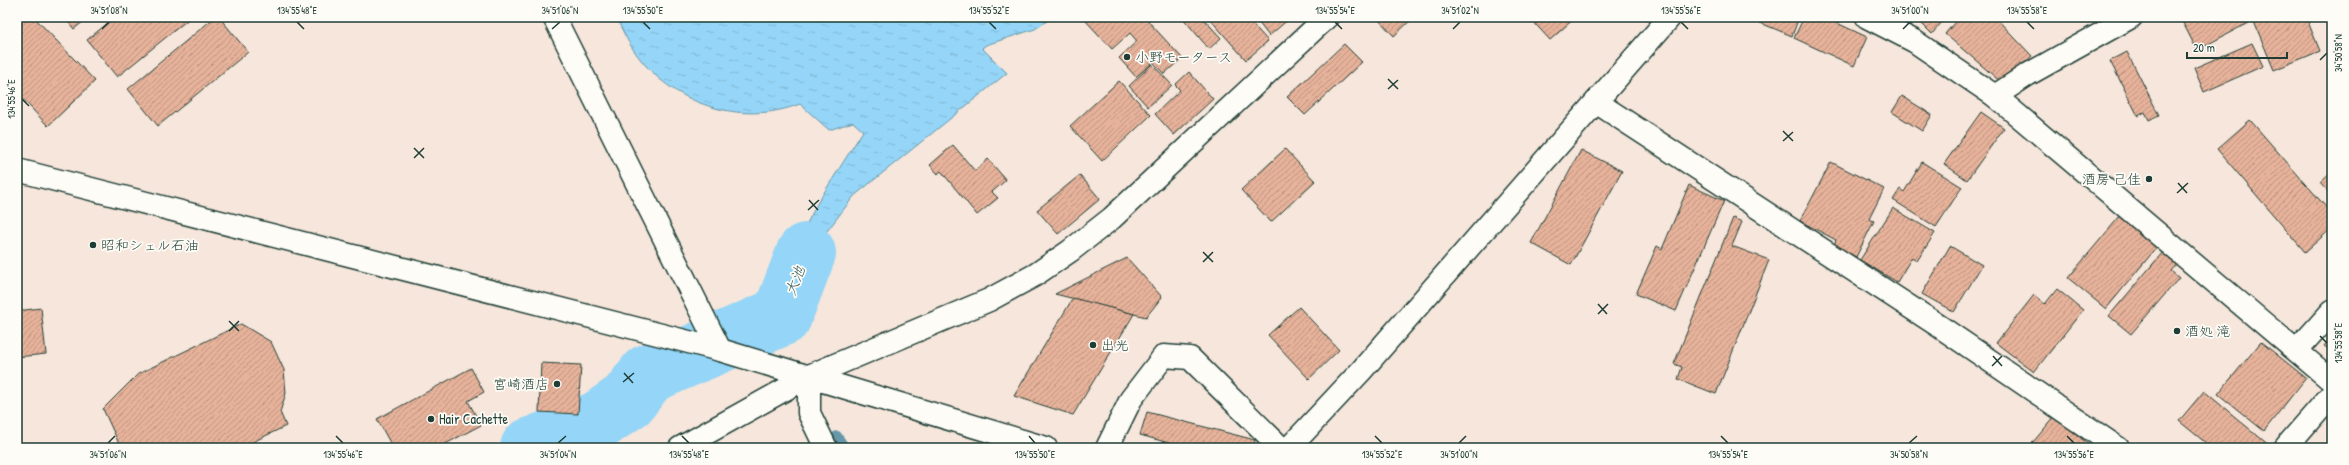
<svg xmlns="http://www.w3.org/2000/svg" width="2349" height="465" viewBox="0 0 2349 465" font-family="'Patrick Hand','Klee One',sans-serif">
  <defs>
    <pattern id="water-ripples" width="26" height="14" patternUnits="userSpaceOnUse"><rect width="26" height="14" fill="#95d5f7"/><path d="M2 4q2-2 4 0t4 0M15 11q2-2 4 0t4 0" fill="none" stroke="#80b8d4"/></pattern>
    <pattern id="building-hatch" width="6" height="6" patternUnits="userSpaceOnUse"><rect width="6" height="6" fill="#e7b29a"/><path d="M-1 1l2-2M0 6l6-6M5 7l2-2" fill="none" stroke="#bb927e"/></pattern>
  </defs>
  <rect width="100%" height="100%" fill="#f6e6db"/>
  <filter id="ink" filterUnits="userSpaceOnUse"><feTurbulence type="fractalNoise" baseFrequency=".025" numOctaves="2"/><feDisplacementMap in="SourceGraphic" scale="8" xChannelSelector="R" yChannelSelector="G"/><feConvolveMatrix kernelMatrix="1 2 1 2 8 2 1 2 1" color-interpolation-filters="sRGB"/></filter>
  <g filter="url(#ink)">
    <!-- water -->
    <path fill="url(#water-ripples)" stroke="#6698a9" d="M616 17H1053L1035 29 986 45 982 48 1007 73 854 196 824 235 815 253 790 330H769L767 324 786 264 818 202 863 131 853 122 829 130 800 104C741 127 671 104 635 52 627 41 622 29 616 17Z"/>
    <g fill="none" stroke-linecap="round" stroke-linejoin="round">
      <!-- stream -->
      <polyline stroke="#6698a9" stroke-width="10" points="837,436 845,448"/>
      <!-- river -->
      <polyline stroke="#95d5f7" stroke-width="60" points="530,448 598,421 628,400 648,374 782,316 806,253"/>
    </g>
    <!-- building -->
    <g fill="url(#building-hatch)" stroke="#1f3d34">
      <polygon points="17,17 34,17 95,81 48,126 17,93"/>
      <polygon points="64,17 89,17 74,29"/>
      <polygon points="115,17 191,17 117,77 87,40"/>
      <polygon points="215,17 219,17 248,52 158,126 128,89"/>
      <polygon points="1090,17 1151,17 1148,21 1182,58 1164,74 1153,62 1136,77 1119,58 1137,41 1130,33 1112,49 1086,21"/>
      <polygon points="1182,17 1202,17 1221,38 1209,49"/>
      <polygon points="1208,17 1246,17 1268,41 1246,60"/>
      <polygon points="1256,17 1291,17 1269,36 1255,18"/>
      <polygon points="1376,17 1414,17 1394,36"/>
      <polygon points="1529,17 1576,17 1550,40"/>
      <polygon points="1746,17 1799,17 1792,36"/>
      <polygon points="1804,17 1824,17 1867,37 1854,66 1794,38"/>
      <polygon points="1915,17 1946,17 1932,34"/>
      <polygon points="1959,17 1995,17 2032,56 2002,83 1945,34"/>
      <polygon points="2190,17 2245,17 2248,23 2197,50 2182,21"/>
      <polygon points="2252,17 2306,17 2320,51 2274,70"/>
      <polygon points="2252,43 2263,66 2204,92 2194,68"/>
      <polygon points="1344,44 1362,62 1305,115 1287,97"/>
      <polygon points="2127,52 2159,115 2149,120 2145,112 2138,116 2110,61"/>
      <polygon points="1152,64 1172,85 1148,107 1129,86"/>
      <polygon points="1189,72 1213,99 1174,135 1155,114 1180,90 1175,85"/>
      <polygon points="1119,81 1151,115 1102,161 1070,126"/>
      <polygon points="1902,96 1932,115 1922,131 1892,112"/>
      <polygon points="1981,112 2004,128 1967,180 1944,164"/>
      <polygon points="2250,120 2332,214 2332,228 2305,252 2217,149"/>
      <polygon points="953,145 975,171 988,159 1006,180 992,192 998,198 977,215 941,171 938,174 930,165"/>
      <polygon points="1285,149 1315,181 1271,222 1241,190"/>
      <polygon points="1581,150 1622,171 1571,265 1531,243"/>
      <polygon points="1831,162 1884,189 1869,219 1874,221 1856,257 1834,245 1836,240 1800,221"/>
      <polygon points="1922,162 1962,187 1936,227 1893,200 1900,189 1904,192"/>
      <polygon points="2332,171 2332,196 2320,182"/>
      <polygon points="1080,175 1100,199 1058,234 1037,210"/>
      <polygon points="1689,185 1724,201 1676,311 1636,294 1657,246 1662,249"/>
      <polygon points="1893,208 1935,233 1917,261 1912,257 1897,282 1860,260"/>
      <polygon points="2120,216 2157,247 2106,309 2068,278"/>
      <polygon points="1733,218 1742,222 1732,246 1769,260 1716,394 1678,379 1682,367 1674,364"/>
      <polygon points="1950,246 1982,265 1954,312 1922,294"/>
      <polygon points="2163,252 2177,264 2171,271 2179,278 2131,334 2109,316"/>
      <polygon points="1127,258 1162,297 1146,317 1055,294"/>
      <polygon points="2057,289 2083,310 2034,372 1996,343 2034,295 2045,304"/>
      <polygon points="1073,298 1134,314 1073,415 1014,396"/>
      <polygon points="1299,307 1339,350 1309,379 1268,335"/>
      <polygon points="41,308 46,354 17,357 17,311"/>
      <polygon points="241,324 271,342 284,370 286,393 280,412 286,426 240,448 121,448 103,409 138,374"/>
      <polygon points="2332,336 2332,351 2324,346"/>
      <polygon points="2261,342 2306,378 2264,431 2218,394"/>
      <polygon points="541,363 581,365 578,414 539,412"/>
      <polygon points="471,368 484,392 468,401 481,425 438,448 393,448 377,419"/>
      <polygon points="2204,391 2270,446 2268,448 2212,448 2179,421"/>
      <polygon points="1147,412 1255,440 1253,448 1187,448 1140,435"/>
      <polygon points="2055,416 2088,444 2085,448 2028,448"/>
    </g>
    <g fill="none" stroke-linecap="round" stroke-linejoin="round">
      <!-- street casing -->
      <g stroke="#1f3d34" stroke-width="25">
        <g id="street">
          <polyline points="554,17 720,350"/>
          <polyline points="1867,17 1914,41 1995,96 2332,381"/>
          <polyline points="1995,96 2027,75 2131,17"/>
          <polyline points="1596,102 1936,324 2118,448"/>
          <polyline points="2297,350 2332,311"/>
          <polyline points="826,448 809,413 809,376 989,300 1035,275 1070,251 1112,218 1327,17"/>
          <polyline points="1107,448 1131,399 1164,356 1190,358 1281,448"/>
          <polyline points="1289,448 1361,371 1670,17"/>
          <polyline points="2285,448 2332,394"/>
        </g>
      </g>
      <!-- secondary casing -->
      <g stroke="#1f3d34" stroke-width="25">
        <g id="secondary">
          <polyline points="17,170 720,350 1046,448"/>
          <polyline points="680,448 809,376"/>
        </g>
      </g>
      <!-- street -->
      <use href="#street" stroke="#fdfcf7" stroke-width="22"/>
      <!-- secondary -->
      <use href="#secondary" stroke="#fdfcf7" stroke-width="22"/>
    </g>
  </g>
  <!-- ticks -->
  <path fill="none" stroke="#1f3d34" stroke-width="1.5" d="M297 22 304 29M643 22 650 29M989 22 996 29M1335 22 1342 29M1681 22 1688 29M2027 22 2034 29M102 29 109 22M552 29 560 22M1453 29 1460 22M1903 29 1910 22M2320 60 2327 53M1388 79 1398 89M1388 89 1398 80M22 99 29 106M1783 131 1793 141M1783 141 1793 132M414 148 424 158M414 158 424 148M2178 183 2187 193M2177 193 2188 183M809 200 818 210M808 210 819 200M1203 252 1213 262M1203 262 1213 252M1598 304 1607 314M1598 314 1608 304M229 321 239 331M229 331 239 321M2320 336 2327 343M1993 356 2002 366M1992 366 2002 356M624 373 633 383M623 382 634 373M336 436 343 443M682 436 689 443M1029 436 1035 443M1375 436 1382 443M1721 436 1728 443M2067 436 2074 443M108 443 115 436M558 443 566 436M1459 443 1466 436M1909 443 1917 436"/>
  <!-- markers -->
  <g fill="#1f3d34" stroke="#fdfcf7" stroke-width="1.5">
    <circle cx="1127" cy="57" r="4"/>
    <circle cx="2149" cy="179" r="4"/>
    <circle cx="93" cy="245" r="4"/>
    <circle cx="2177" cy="331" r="4"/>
    <circle cx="1093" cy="345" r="4"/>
    <circle cx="557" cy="384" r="4"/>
    <circle cx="431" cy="419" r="4"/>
  </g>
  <g text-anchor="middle" stroke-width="3.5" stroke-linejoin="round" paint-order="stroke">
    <!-- poi labels -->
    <g font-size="14" fill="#1f3d34" stroke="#fdfcf7" text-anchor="start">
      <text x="1135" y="62">小野モータース</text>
      <text x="2141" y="184" text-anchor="end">酒房 己佳</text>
      <text x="101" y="250">昭和シェル石油</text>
      <text x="2185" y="336">酒処 滝</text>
      <text x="1101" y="350">出光</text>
      <text x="549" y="389" text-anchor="end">宮崎酒店</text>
      <text x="439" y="424">Hair Cachette</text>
    </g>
    <!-- water labels -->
    <g font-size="15" font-style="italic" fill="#375b5b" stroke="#fdfcf7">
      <text transform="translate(795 281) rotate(-69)" y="5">大池</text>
    </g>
  </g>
  <!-- margin -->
  <rect width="2349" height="465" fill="none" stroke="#fdfcf7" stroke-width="44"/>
  <!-- scale -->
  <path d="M2187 52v6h100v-6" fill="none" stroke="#1f3d34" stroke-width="2"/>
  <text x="2193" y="52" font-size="12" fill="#1f3d34" stroke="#fdfcf7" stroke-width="3" paint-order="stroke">20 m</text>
  <rect x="22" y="22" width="2305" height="421" fill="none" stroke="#1f3d34" stroke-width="1.5"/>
  <g font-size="10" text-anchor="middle" fill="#1f3d34">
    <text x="109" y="14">34°51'08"N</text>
    <text x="297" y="14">134°55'48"E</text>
    <text x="560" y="14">34°51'06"N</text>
    <text x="643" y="14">134°55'50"E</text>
    <text x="989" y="14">134°55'52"E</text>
    <text x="1335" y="14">134°55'54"E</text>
    <text x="1460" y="14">34°51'02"N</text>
    <text x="1681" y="14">134°55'56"E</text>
    <text x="1910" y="14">34°51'00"N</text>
    <text x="2027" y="14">134°55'58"E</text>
    <text transform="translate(2338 53) rotate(-90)" y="4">34°50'58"N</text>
    <text transform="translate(11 99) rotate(-90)" y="4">134°55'46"E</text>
    <text transform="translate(2338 343) rotate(-90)" y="4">134°55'58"E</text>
    <text x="108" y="458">34°51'06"N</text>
    <text x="343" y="458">134°55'46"E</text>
    <text x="558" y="458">34°51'04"N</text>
    <text x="689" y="458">134°55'48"E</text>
    <text x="1035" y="458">134°55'50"E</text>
    <text x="1382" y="458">134°55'52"E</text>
    <text x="1459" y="458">34°51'00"N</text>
    <text x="1728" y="458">134°55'54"E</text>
    <text x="1909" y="458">34°50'58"N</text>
    <text x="2074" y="458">134°55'56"E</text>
  </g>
</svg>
